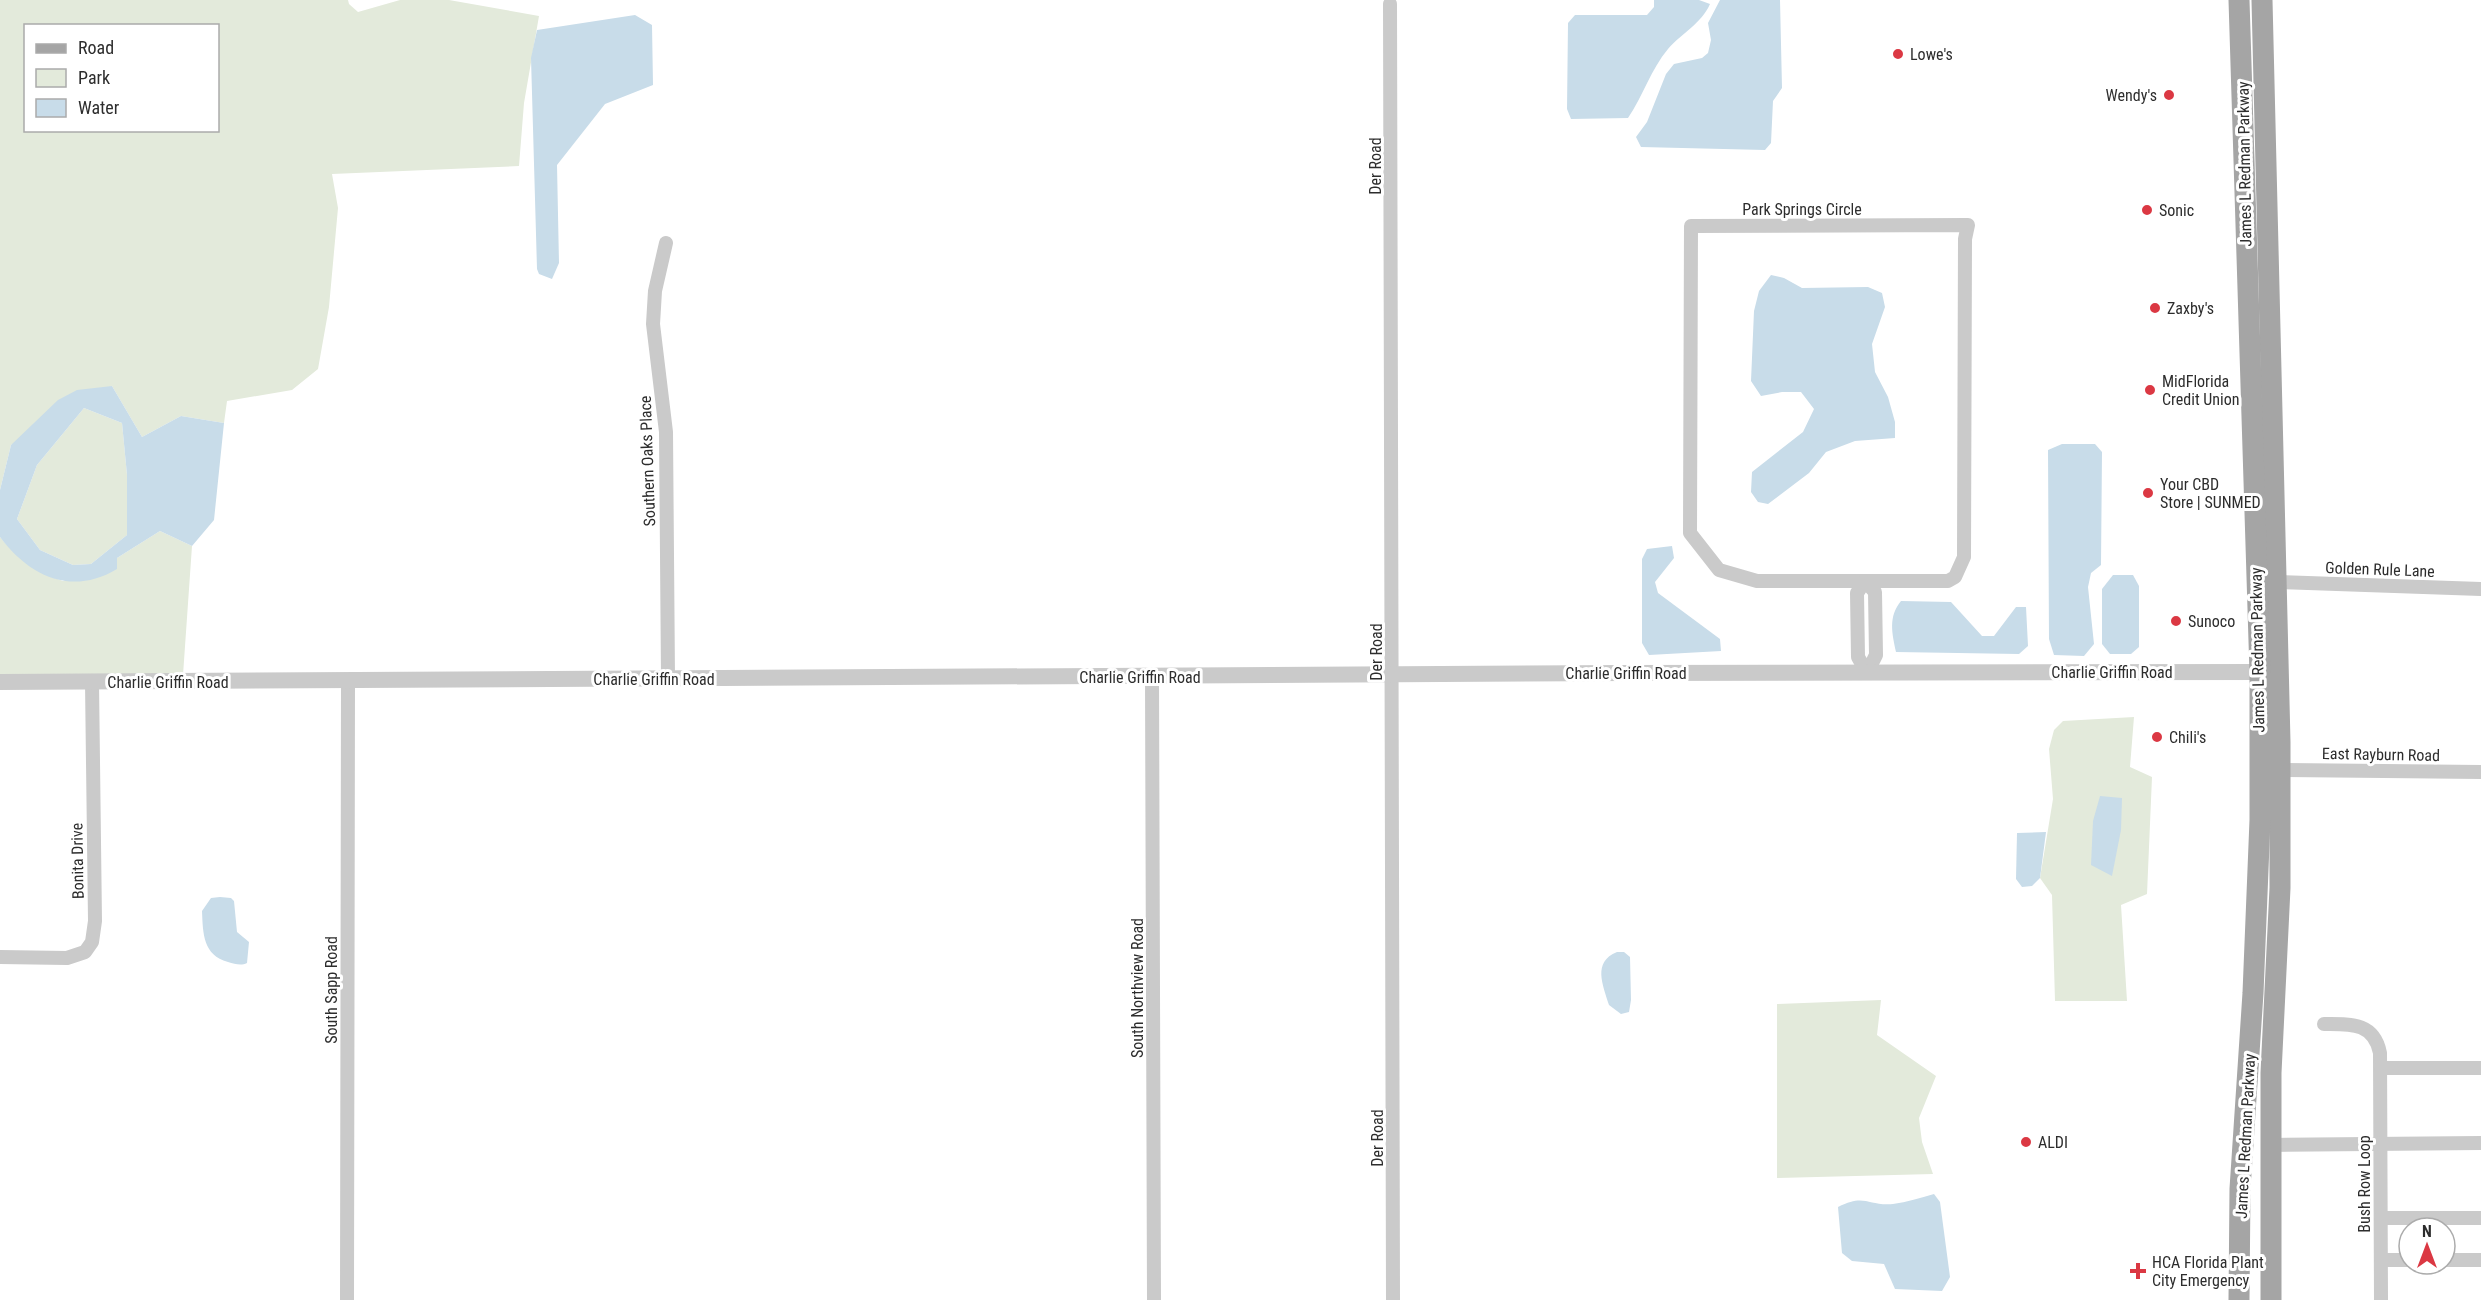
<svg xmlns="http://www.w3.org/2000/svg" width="2481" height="1300" viewBox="0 0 2481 1300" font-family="'Roboto Condensed',sans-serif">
  <rect width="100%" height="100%" fill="#fff"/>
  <!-- green -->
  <g fill="#e3eadb" fill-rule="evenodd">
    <path d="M0 0H348L349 4 358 12 400 0H449L539 16 524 103 519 166 332 174 338 208 329 307 318 369 292 390 227 401 224 423 181 416 142 437 112 386 11 445 0 490ZM26 26H218V130H26Z"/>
    <polygon points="84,408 122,423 127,475 127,535 91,564 73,565 40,550 17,519 37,465"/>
    <path d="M160 531 192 546 183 675 0 676V537C16 558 39 573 63 581L117 558Z"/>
    <polygon points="2134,717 2130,767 2152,777 2147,894 2121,905 2127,1001 2055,1001 2052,895 2040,878 2053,799 2049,749 2054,730 2063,721"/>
    <polygon points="1881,1000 1877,1035 1936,1076 1919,1118 1922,1142 1933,1174 1777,1178 1777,1004"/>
  </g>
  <!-- water -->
  <g fill="#c8dce9" fill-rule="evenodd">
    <path d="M1654 0H1699L1710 4C1701 24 1682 33 1668 49 1651 69 1643 96 1628 118L1571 119 1567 109 1568 23 1575 15H1647L1654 7Z"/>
    <polygon points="1720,0 1780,0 1782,88 1773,101 1771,143 1765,150 1641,147 1636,137 1647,122 1666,74 1674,64 1702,58 1708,53 1711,40 1708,23"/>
    <polygon points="635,15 652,25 653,85 605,104 557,165 559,263 552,279 539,274 537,269 531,58 537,30"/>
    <polygon points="1771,275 1784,278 1802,288 1868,287 1882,293 1885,307 1872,344 1875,372 1888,397 1895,422 1895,438 1855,441 1826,452 1809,473 1768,504 1758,502 1751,492 1752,472 1803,432 1814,409 1801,392 1782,392 1761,396 1751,381 1754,311 1759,291"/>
    <path d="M112 386 142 437 181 416 224 423 214 520 192 546 160 531 117 558V569C72 596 30 577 0 537V490L11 445 58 400 77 390ZM84 408 122 423 127 475V535L91 564 73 565 40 550 17 519 37 465Z"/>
    <polygon points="2062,444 2095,444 2102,452 2101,565 2091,573 2088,587 2094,644 2084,656 2054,655 2049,639 2048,450"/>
    <polygon points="1672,546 1674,558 1655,582 1658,593 1720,639 1721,651 1649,655 1642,643 1642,559 1647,549"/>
    <polygon points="2113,575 2133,575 2139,586 2139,647 2131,654 2110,654 2102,644 2102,589"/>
    <path d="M1901 601 1951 602 1982 636H1994L2016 607H2026L2028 646 2019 654 1896 652C1892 633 1888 617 1901 601Z"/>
    <polygon points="2100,796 2122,798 2121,830 2112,876 2091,865 2093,821"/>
    <polygon points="2046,832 2040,878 2032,886 2022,887 2016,879 2017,833"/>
    <path d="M220 897 231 898 234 901 237 932 249 942 247 963C241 966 235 964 228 962 203 955 203 934 202 911L211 898Z"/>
    <path d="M1617 952H1624L1630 957 1631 1000 1629 1012 1621 1014 1609 1005C1603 985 1592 962 1617 952Z"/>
    <path d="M1934 1194 1940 1202 1950 1277 1942 1291 1895 1289 1884 1264 1852 1261 1842 1253 1838 1207C1865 1193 1867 1206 1893 1204 1907 1202 1920 1198 1934 1194Z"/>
  </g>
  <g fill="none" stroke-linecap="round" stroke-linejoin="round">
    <!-- minor -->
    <g stroke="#cacaca" stroke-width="14">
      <polyline points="1390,4 1393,1300"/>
      <polygon points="1968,225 1965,239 1964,557 1955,577 1948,581 1757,581 1719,570 1690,533 1691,226"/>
      <polyline points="666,243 655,291 653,324 666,432 668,678"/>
      <polygon points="1865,581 1875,592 1876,655 1867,673 1858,657 1857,593"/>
      <polyline points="2278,582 2481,589"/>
      <polyline points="1152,677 1154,1300"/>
      <polyline points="2280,770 2481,772"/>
      <polyline points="0,957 67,958 85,952 92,942 95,921 92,682"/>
      <path d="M2324 1024C2350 1024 2374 1022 2380 1053L2381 1300"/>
      <polyline points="2381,1068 2481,1068"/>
      <polyline points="2270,1145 2481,1143"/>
      <polyline points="2381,1218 2481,1218"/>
      <polyline points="2381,1260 2409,1260"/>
      <polyline points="2445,1260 2481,1260"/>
      <polyline points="347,1300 348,680"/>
    </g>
    <!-- tertiary -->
    <polyline stroke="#cacaca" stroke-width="16" points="0,682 1627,673 2270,672"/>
    <!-- primary -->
    <g stroke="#a5a5a5" stroke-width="21">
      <polyline points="2262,0 2280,742 2280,888 2271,1073 2271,1300"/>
      <polyline points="2239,1300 2240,1189 2253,993 2260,820 2260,673 2239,0"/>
    </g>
  </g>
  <!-- markers -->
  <g fill="#db3843" stroke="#fff" stroke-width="2">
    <circle cx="1898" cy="54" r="6"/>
    <circle cx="2169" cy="95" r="6"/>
    <circle cx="2147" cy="210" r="6"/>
    <circle cx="2155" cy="308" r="6"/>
    <circle cx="2150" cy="390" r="6"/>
    <circle cx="2148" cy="493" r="6"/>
    <circle cx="2176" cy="621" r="6"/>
    <circle cx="2157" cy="737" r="6"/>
    <circle cx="2026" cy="1142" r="6"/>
    <path d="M2135 1262h6v6h6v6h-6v6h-6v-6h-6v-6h6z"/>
  </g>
  <g text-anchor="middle" stroke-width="6" stroke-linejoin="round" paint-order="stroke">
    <!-- poi labels -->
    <g font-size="16" fill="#2d2d2d" stroke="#fff" text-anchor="start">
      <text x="1910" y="60">Lowe's</text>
      <text x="2157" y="101" text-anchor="end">Wendy's</text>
      <text x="2159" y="216">Sonic</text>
      <text x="2167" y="314">Zaxby's</text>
      <text x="2162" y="387">MidFlorida<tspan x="2162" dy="18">Credit Union</tspan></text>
      <text x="2160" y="490">Your CBD<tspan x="2160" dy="18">Store | SUNMED</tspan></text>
      <text x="2188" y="627">Sunoco</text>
      <text x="2169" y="743">Chili's</text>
      <text x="2038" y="1148">ALDI</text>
      <text x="2152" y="1268">HCA Florida Plant<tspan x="2152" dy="18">City Emergency</tspan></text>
    </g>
    <!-- street labels -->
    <g font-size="16" fill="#2d2d2d" stroke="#fff">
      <text transform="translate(2244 164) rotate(-91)" y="6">James L Redman Parkway</text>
      <text transform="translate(1375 166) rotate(-90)" y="6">Der Road</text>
      <text x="1802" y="215">Park Springs Circle</text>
      <text transform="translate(647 461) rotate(-92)" y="6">Southern Oaks Place</text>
      <text transform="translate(2380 569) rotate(2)" y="6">Golden Rule Lane</text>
      <text transform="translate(2257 650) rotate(-91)" y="6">James L Redman Parkway</text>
      <text transform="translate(1376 652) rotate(-90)" y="6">Der Road</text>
      <text x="2112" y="678">Charlie Griffin Road</text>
      <text x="1626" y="679">Charlie Griffin Road</text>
      <text x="1140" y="683">Charlie Griffin Road</text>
      <text x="654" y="685">Charlie Griffin Road</text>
      <text x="168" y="688">Charlie Griffin Road</text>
      <text transform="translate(2381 754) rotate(1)" y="6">East Rayburn Road</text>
      <text transform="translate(77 861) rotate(-91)" y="6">Bonita Drive</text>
      <text transform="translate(1137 988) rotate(-90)" y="6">South Northview Road</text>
      <text transform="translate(331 990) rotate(-90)" y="6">South Sapp Road</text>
      <text transform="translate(2245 1136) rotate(-87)" y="6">James L Redman Parkway</text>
      <text transform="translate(1377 1138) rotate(-90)" y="6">Der Road</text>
      <text transform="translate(2364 1184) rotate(-90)" y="6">Bush Row Loop</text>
    </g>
  </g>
  <!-- legend -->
  <rect x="24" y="24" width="195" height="108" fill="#ffffff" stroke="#ababab" stroke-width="1.5"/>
  <rect x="36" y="44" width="30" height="9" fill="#a5a5a5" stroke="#ababab" stroke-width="1.5"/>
  <text x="78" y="54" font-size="18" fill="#2d2d2d">Road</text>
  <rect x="36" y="69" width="30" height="18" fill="#e3eadb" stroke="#ababab" stroke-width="1.5"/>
  <text x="78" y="84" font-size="18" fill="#2d2d2d">Park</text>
  <rect x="36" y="99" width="30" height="18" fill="#c8dce9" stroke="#ababab" stroke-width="1.5"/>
  <text x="78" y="114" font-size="18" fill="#2d2d2d">Water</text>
  <!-- north arrow -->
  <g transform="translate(2427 1246)"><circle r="28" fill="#ffffff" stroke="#ababab" stroke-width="1.5"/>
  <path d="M0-4.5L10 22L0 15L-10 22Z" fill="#db3843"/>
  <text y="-9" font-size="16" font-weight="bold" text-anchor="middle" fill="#2d2d2d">N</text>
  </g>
</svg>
